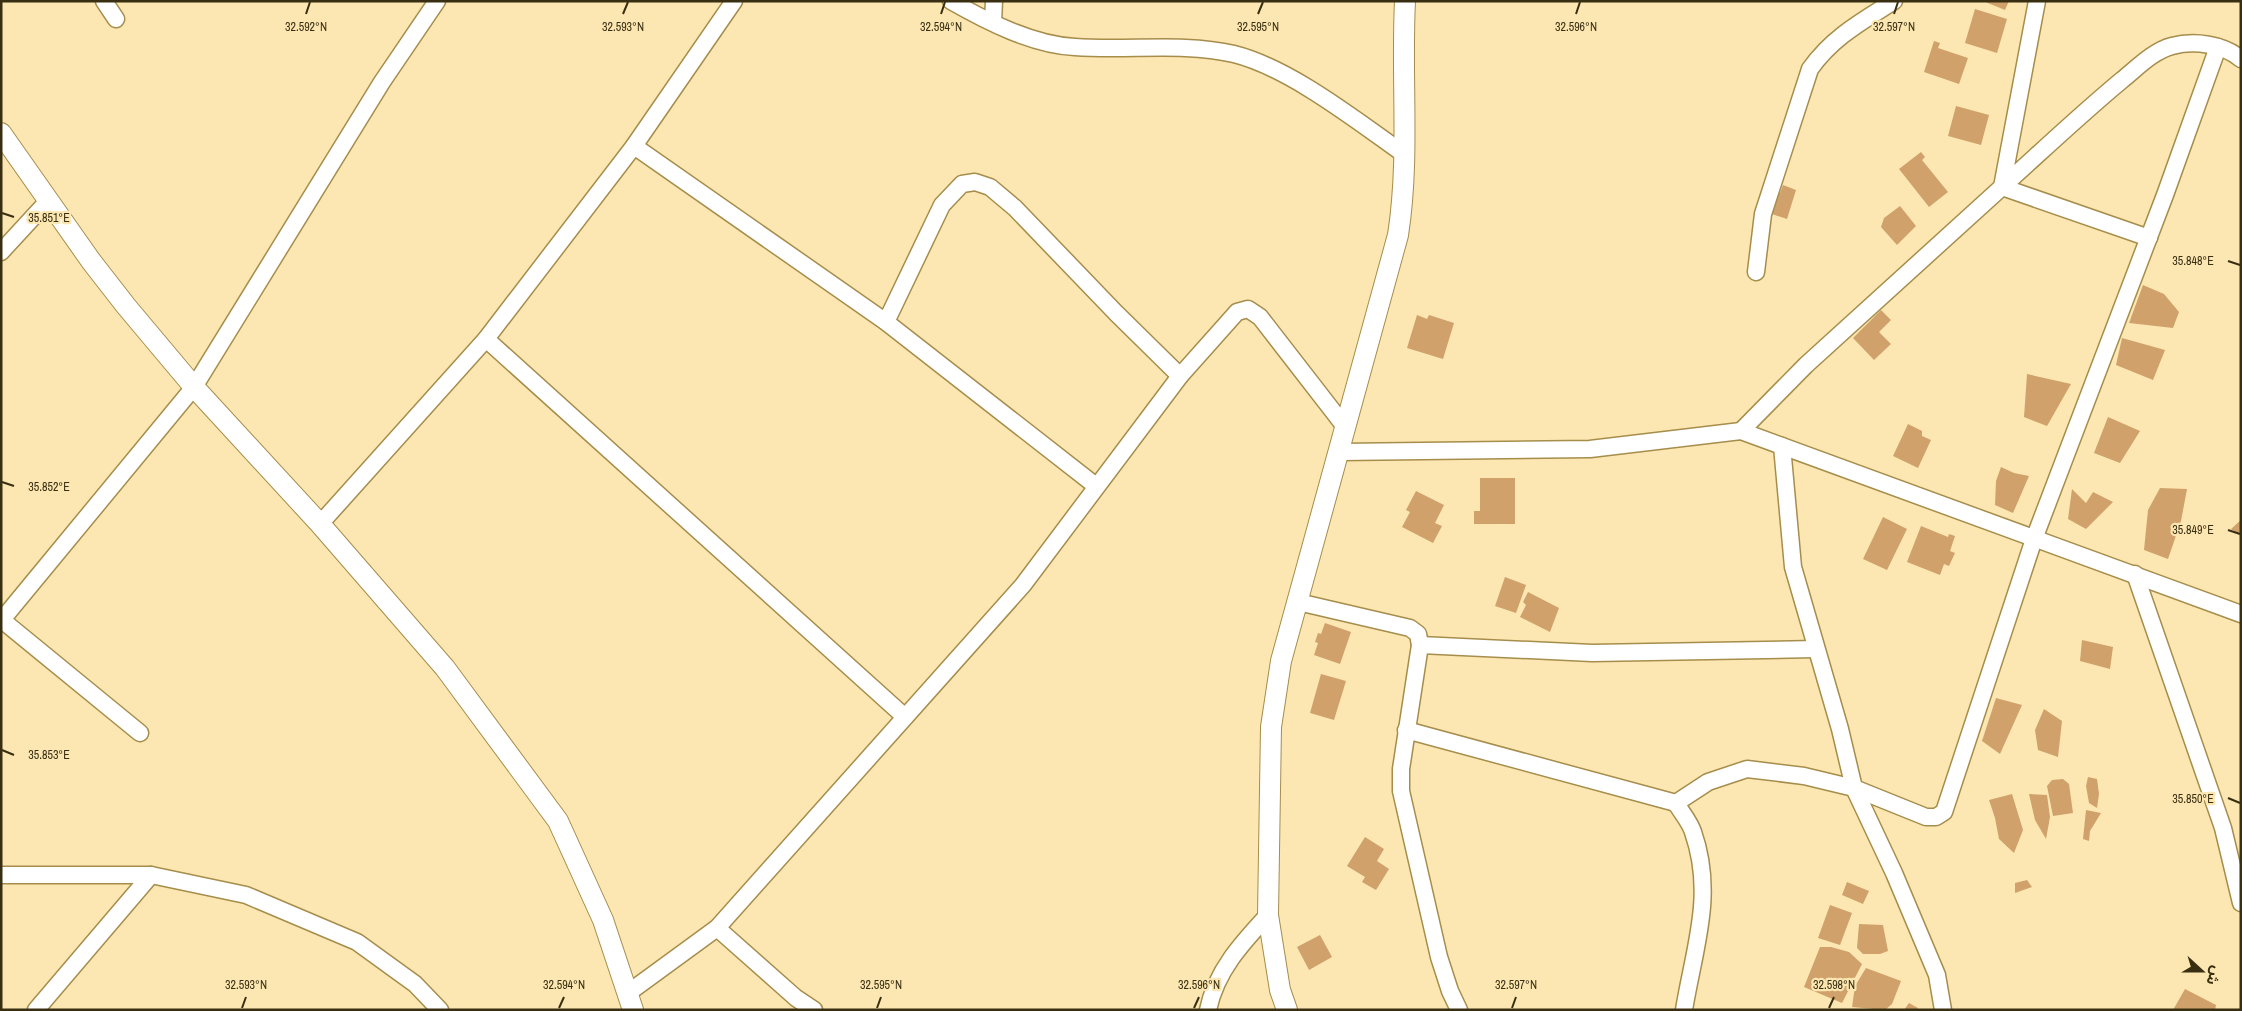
<svg xmlns="http://www.w3.org/2000/svg" width="2242" height="1011" viewBox="0 0 2242 1011" font-family="'Archivo Narrow','Noto Sans Arabic',sans-serif">
  <rect width="100%" height="100%" fill="#fce7b2"/>
  <!-- building -->
  <g fill="#d0a16b">
    <polygon points="1983,1 2009,1 2005,10"/>
    <polygon points="1975,9 2007,19 1997,53 1965,43"/>
    <polygon points="1934,41 1940,43 1938,48 1968,58 1959,84 1924,72"/>
    <polygon points="1956,106 1989,115 1981,145 1948,136"/>
    <polygon points="1921,152 1925,157 1922,160 1948,192 1929,207 1899,169"/>
    <polygon points="1783,185 1796,190 1787,219 1769,213 1776,191 1780,193"/>
    <polygon points="1900,206 1916,226 1897,245 1881,227 1884,218"/>
    <polygon points="2143,285 2164,294 2179,312 2173,328 2129,323"/>
    <polygon points="1881,310 1891,320 1879,332 1891,344 1874,360 1853,338"/>
    <polygon points="1417,315 1427,319 1429,315 1454,323 1443,359 1407,348"/>
    <polygon points="2122,338 2165,350 2153,380 2116,365"/>
    <polygon points="2027,374 2071,384 2047,426 2024,417"/>
    <polygon points="2108,417 2140,431 2120,463 2094,453"/>
    <polygon points="1908,424 1922,431 1922,436 1931,440 1918,468 1893,456"/>
    <polygon points="2001,467 2014,473 2029,476 2013,513 1995,505 1996,481"/>
    <polygon points="1480,478 1515,478 1515,524 1474,524 1474,511 1480,511"/>
    <polygon points="2160,488 2187,489 2181,521 2168,559 2144,550 2148,510"/>
    <polygon points="2072,489 2086,503 2093,492 2113,502 2086,529 2068,519"/>
    <polygon points="1416,491 1444,505 1435,523 1442,526 1433,543 1402,527 1410,512 1406,510"/>
    <polygon points="1883,517 1907,529 1887,570 1863,559"/>
    <polygon points="2241,520 2241,536 2231,529"/>
    <polygon points="1921,526 1948,537 1949,534 1955,536 1950,551 1955,553 1949,566 1944,564 1940,575 1907,562"/>
    <polygon points="1505,577 1526,585 1516,613 1495,606"/>
    <polygon points="1528,592 1559,608 1550,632 1520,617 1526,605 1523,602"/>
    <polygon points="1325,623 1351,632 1340,664 1314,655 1318,643 1315,642 1318,633 1321,634"/>
    <polygon points="2082,640 2113,647 2110,669 2080,661"/>
    <polygon points="1321,674 1346,681 1334,720 1310,713"/>
    <polygon points="1996,698 2022,705 2000,754 1982,741"/>
    <polygon points="2044,709 2062,721 2058,757 2038,750 2035,730"/>
    <polygon points="2088,777 2097,779 2099,794 2097,808 2089,803 2086,786"/>
    <polygon points="2063,779 2069,784 2073,813 2053,816 2047,786 2052,780"/>
    <polygon points="2012,794 2023,830 2014,853 1999,839 1995,818 1989,800"/>
    <polygon points="2029,794 2047,795 2050,817 2046,839 2035,820"/>
    <polygon points="2086,810 2101,813 2090,831 2089,841 2083,839"/>
    <polygon points="1365,837 1384,849 1377,861 1389,869 1376,890 1362,882 1365,877 1347,866"/>
    <polygon points="2027,880 2032,887 2015,893 2015,883"/>
    <polygon points="1847,882 1869,891 1863,904 1842,895"/>
    <polygon points="1830,905 1852,913 1840,945 1818,938"/>
    <polygon points="1859,924 1883,925 1888,951 1880,954 1863,954 1857,948"/>
    <polygon points="1320,935 1332,957 1309,970 1297,947"/>
    <polygon points="1820,947 1831,947 1849,952 1862,964 1842,1003 1804,987"/>
    <polygon points="1866,968 1901,981 1892,1004 1885,1010 1852,1007 1855,986"/>
    <polygon points="2185,989 2216,1005 2215,1010 2173,1010"/>
    <polygon points="1909,1003 1918,1008 1917,1010 1904,1010"/>
  </g>
  <g fill="none" stroke-linecap="round" stroke-linejoin="round">
    <!-- minor casing -->
    <g stroke="#a68d4b" stroke-width="19">
      <g id="minor">
        <polyline points="104,1 116,19"/>
        <path d="M951 1C988 22 1033 45 1075 47 1129 51 1182 42 1234 54 1290 68 1357 121 1404 154"/>
        <path d="M2037 1 2002 187C2042 151 2081 114 2122 80 2137 68 2153 51 2172 46 2194 40 2223 44 2241 59"/>
        <polyline points="993,22 994,1"/>
        <polyline points="634,146 886,322 1096,486"/>
        <polyline points="1,252 48,201"/>
        <path d="M1756 272 1763 214 1810 69C1833 37 1861 22 1894 1"/>
        <polyline points="886,322 942,205 962,184 975,182 990,187 1015,208 1116,313 1180,376"/>
        <polyline points="486,339 905,717"/>
        <polyline points="1741,431 1806,365 2002,187 2149,238"/>
        <polyline points="1782,446 1793,567 1840,729 1854,788 1894,873 1937,975 1943,1010"/>
        <polyline points="1340,452 1590,449 1741,431 2241,614"/>
        <polyline points="320,524 486,339 634,146 734,1"/>
        <polyline points="2135,574 2223,828 2241,903"/>
        <polyline points="1298,602 1410,628 1418,634 1420,645 1401,769 1401,791 1439,957 1450,991 1459,1010"/>
        <polyline points="2,620 140,733"/>
        <polyline points="1,621 194,387 382,82 437,1"/>
        <polyline points="1420,645 1592,653 1816,649"/>
        <polyline points="1406,730 1676,803 1708,782 1747,769 1804,776 1854,788 1926,817 1936,817 1944,812 2034,539 2165,195 2218,47"/>
        <path d="M1676 803C1681 812 1690 822 1693 832 1715 895 1694 948 1684 1010"/>
        <polyline points="1,875 151,875 246,895 357,942 415,984 440,1010"/>
        <polyline points="717,928 796,998 814,1010"/>
        <polyline points="628,993 717,928 1023,585 1180,376 1237,312 1248,309 1260,317 1346,428"/>
        <polyline points="36,1010 151,875"/>
        <path d="M1208 1010C1216 971 1242 943 1268 915"/>
      </g>
    </g>
    <!-- tertiary casing -->
    <g stroke="#a68d4b" stroke-width="22">
      <g id="tertiary">
        <polyline points="1,133 91,261 126,306 194,387 320,524 445,668 558,821 603,920 633,1010"/>
        <path d="M1287 1010 1280 990 1268 915 1271 727 1281 661 1398 235C1410 158 1401 79 1405 1"/>
      </g>
    </g>
    <!-- minor -->
    <use href="#minor" stroke="#fff" stroke-width="16"/>
    <!-- tertiary -->
    <use href="#tertiary" stroke="#fff" stroke-width="20"/>
  </g>
  <!-- ticks -->
  <path fill="none" stroke="#382e12" stroke-width="2" d="M306 14 310 2M623 14 628 2M941 14 945 2M1258 14 1263 2M1576 14 1580 2M1894 14 1898 2M2 213 14 217M2228 261 2240 265M2 482 14 486M2228 530 2240 534M2 750 14 755M2228 798 2240 803M242 1008 246 997M559 1008 564 997M877 1008 881 997M1194 1008 1199 997M1512 1008 1516 997M1829 1008 1834 997"/>
  <g font-size="12" text-anchor="middle" fill="#382e12" stroke="#fce7b2" stroke-width="4.5" stroke-linejoin="round" paint-order="stroke">
    <text x="1258" y="31">32.595°N</text>
    <text x="1894" y="31">32.597°N</text>
    <text x="306" y="31">32.592°N</text>
    <text x="623" y="31">32.593°N</text>
    <text x="941" y="31">32.594°N</text>
    <text x="1576" y="31">32.596°N</text>
    <text x="49" y="222">35.851°E</text>
    <text x="2193" y="265">35.848°E</text>
    <text x="49" y="491">35.852°E</text>
    <text x="2193" y="534">35.849°E</text>
    <text x="49" y="759">35.853°E</text>
    <text x="2193" y="803">35.850°E</text>
    <text x="246" y="989">32.593°N</text>
    <text x="564" y="989">32.594°N</text>
    <text x="881" y="989">32.595°N</text>
    <text x="1199" y="989">32.596°N</text>
    <text x="1516" y="989">32.597°N</text>
    <text x="1834" y="989">32.598°N</text>
  </g>
  <!-- border -->
  <rect width="2242" height="1011" fill="none" stroke="#382e12" stroke-width="5"/>
  <!-- north arrow -->
  <g transform="translate(2202 971) rotate(111)" stroke="#fce7b2" stroke-width="4" paint-order="stroke">
  <path d="M0-4L9 19L0 12L-9 19Z" fill="#382e12"/>
  <text y="-8" font-size="14" font-weight="bold" text-anchor="middle" fill="#382e12">ش</text>
  </g>
</svg>
